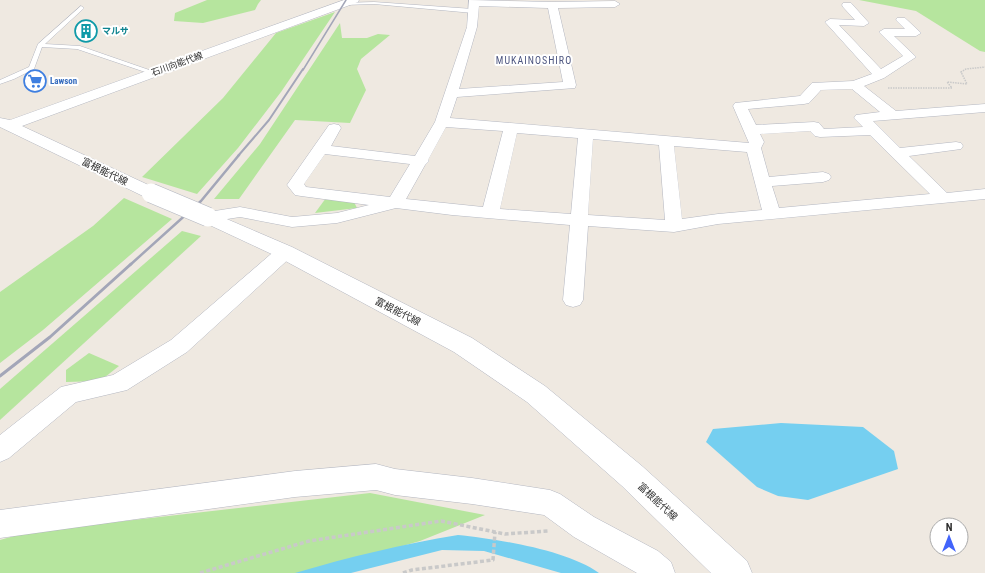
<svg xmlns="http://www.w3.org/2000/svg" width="985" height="573" viewBox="0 0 985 573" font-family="'Roboto Condensed','Noto Sans JP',sans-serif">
  <rect width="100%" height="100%" fill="#efe9e1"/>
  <!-- green -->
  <g fill="#b6e59e">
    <polygon points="207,0 261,0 258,4 255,10 203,23 174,21 175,13"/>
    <polygon points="859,0 985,0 985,52 980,51 916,11"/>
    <polygon points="335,12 281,92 238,148 197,194 142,177 223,98 276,33"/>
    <polygon points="340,23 342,38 367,38 378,34 390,35 361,59 357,69 366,90 350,123 295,120 239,199 214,199 260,144"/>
    <polygon points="124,198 172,219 43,330 0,363 0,292 93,226"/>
    <polygon points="326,198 354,202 357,208 315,213"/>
    <polygon points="182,231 201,236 0,420 0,389"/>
    <polygon points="89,353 119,366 100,381 66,382 66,370"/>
    <polygon points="370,493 485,515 420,541 309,573 0,573 0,540 28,532"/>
  </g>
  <!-- water -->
  <g fill="#75cff0">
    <polygon points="781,423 863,427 894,451 898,469 808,500 778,496 757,487 706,442 713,429"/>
    <path d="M458 535C497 539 567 550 599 573H561L484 551 442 550 351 573H295C349 557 403 544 458 535Z"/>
  </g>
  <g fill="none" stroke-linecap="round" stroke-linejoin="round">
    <!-- lane casing -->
    <g stroke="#b4b7c1" stroke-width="1">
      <g id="lane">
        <polygon points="374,2 473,9 476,11 473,13 374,4 344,5 342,4 344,3"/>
        <polygon points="81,6 84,8 83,9 45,44 80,46 155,72 155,74 151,74 77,49 42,47 34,69 14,79 0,84 0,80 29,67 38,44"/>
      </g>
    </g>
    <!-- street casing -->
    <g stroke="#b4b7c1" stroke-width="1">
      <g id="street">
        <path d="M469 0 553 2 615 1 620 4 615 7 558 8 576 85 575 88 457 97 450 118 749 143 733 106 735 103 800 96 812 83 853 81 872 74 825 22 830 19 855 20 843 7 842 5 843 3H851L869 23 864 26 839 25 881 69 903 56 879 32 884 29H905L896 20 897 18H905L921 33 916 36H894L916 57 884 78 864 86 896 111 985 104V112L873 121 900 148 956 142 961 143 963 146 961 149 909 156 947 193 985 189V199L718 224 674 232 588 226 583 300 580 305 573 307 566 305 563 300 570 225 452 215 396 208 337 223 292 227 240 217 208 222 202 221 199 217 202 213 240 207 292 217 337 213 369 205 301 196 295 195 287 185 329 125 334 124 339 125 341 128 331 146 415 156 435 122 467 27ZM479 6 548 8 563 82 459 89 477 27ZM852 89 880 112 856 115 854 118 863 127 824 129 819 123 814 122 756 125 748 109 804 104 809 103 821 90ZM446 127 503 131 483 207 406 199 425 165 429 161 428 160ZM810 131 815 136 820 137 870 135 930 194 779 208 772 186 823 182 829 180 831 177 829 174 823 172 769 177 761 148 764 142 760 134ZM517 133 578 138 571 214 500 209ZM593 139 659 145 665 220 588 215ZM674 146 747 152 762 210 718 214 682 219ZM325 154 410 164 390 197 306 187 304 184Z"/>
        <polygon points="285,246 292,248 294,252 292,256 187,352 127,390 76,402 9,458 0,462 0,435 61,387 113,375 171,340 278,248"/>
        <polygon points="376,464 395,469 472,478 550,490 560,494 594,517 658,551 671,562 675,573 637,573 574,537 544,515 472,504 395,495 376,490 295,497 0,538 0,510 295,471"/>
      </g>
    </g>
    <!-- secondary casing -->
    <g stroke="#b4b7c1" stroke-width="1">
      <g id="secondary">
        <polygon points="344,0 359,0 358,2 22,126 157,189 160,193 157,197 151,198 145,197 0,127 0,118 10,120"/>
        <polygon points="208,211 292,247 472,338 545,386 642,466 747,561 752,573 711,573 622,486 527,402 454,352 278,257 201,221 198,217 201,213"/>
      </g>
    </g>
    <!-- path-far1 -->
    <polyline stroke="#c9c9c9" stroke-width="1.5" stroke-dasharray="1.5 1" stroke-linecap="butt" points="888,88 952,88 947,82 967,84 961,72 966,69 985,67"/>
    <!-- path -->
    <g stroke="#c9c9c9" stroke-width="3.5" stroke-dasharray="4 2.5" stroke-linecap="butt">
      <polyline points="200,573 309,541 441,521 505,534 548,531"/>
      <polyline points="403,573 412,570 493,560 495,532"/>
    </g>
    <!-- lane -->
    <use href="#lane" fill="#fff" fill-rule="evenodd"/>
    <!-- street -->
    <use href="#street" fill="#fff" fill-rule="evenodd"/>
    <!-- secondary -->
    <use href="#secondary" fill="#fff" fill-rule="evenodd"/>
    <!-- rail-far3 -->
    <polyline stroke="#a3a6b8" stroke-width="1.5" points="303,70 346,0"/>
    <!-- rail-far2 -->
    <polyline stroke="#a3a6b8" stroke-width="2" points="238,156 269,120 303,69"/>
    <!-- rail-far1 -->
    <polyline stroke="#a3a6b8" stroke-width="2.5" points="130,265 201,201 239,155"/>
    <!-- rail -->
    <polyline stroke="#a3a6b8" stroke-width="3" points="0,376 50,337 131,264"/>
    <!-- secondary-bridge casing -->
    <g stroke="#b4b7c1" stroke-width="20" stroke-linecap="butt">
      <polyline id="secondary-bridge" points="151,193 208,217"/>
    </g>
    <!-- secondary-bridge -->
    <use href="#secondary-bridge" stroke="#fff" stroke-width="19"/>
  </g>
  <!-- icons -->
  <defs>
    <g id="building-ring" transform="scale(1.15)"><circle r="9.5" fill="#fff" stroke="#0f9aa8" stroke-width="1.5"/><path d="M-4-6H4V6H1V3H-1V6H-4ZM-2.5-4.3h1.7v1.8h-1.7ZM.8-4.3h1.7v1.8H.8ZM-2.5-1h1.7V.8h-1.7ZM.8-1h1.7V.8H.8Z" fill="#0f9aa8"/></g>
    <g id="supermarket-ring" transform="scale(1.15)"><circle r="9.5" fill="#fff" stroke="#3f7fe0" stroke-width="1.5"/><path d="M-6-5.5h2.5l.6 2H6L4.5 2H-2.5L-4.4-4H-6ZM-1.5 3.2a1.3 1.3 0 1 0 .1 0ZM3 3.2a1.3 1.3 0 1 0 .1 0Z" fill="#3f7fe0"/></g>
  </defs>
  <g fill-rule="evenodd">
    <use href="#building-ring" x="86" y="31"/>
    <use href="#supermarket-ring" x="35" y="81"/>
  </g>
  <g text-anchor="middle" stroke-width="4" stroke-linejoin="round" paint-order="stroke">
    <!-- far-culture labels -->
    <g font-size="9" font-weight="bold" fill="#0d838f" stroke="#fff" text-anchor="start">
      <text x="102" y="34">マルサ</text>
    </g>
    <!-- far-street labels -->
    <g font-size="9" fill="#2e2e2e" stroke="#fff">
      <text transform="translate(177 64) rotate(-20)" y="3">石川向能代線</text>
    </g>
    <!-- far-shop labels -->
    <g font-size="9" font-weight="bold" fill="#366cbe" stroke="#fff" text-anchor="start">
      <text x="50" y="84">Lawson</text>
    </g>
    <!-- far-quarter labels -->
    <g font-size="10" letter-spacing="1" fill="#4d5680" stroke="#fff">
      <text x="534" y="64">MUKAINOSHIRO</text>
    </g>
    <!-- street labels -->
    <g font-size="10" fill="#2e2e2e" stroke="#fff">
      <text transform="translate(105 171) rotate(26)" y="4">富根能代線</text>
      <text transform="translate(398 311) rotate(27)" y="4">富根能代線</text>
      <text transform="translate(658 501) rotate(43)" y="4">富根能代線</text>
    </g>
  </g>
  <!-- north arrow -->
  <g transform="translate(949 537)"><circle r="19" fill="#ffffff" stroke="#ababab"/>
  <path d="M0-3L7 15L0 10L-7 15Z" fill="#4264fb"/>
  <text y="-6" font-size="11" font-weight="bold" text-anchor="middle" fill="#2e2e2e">N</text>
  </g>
</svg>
